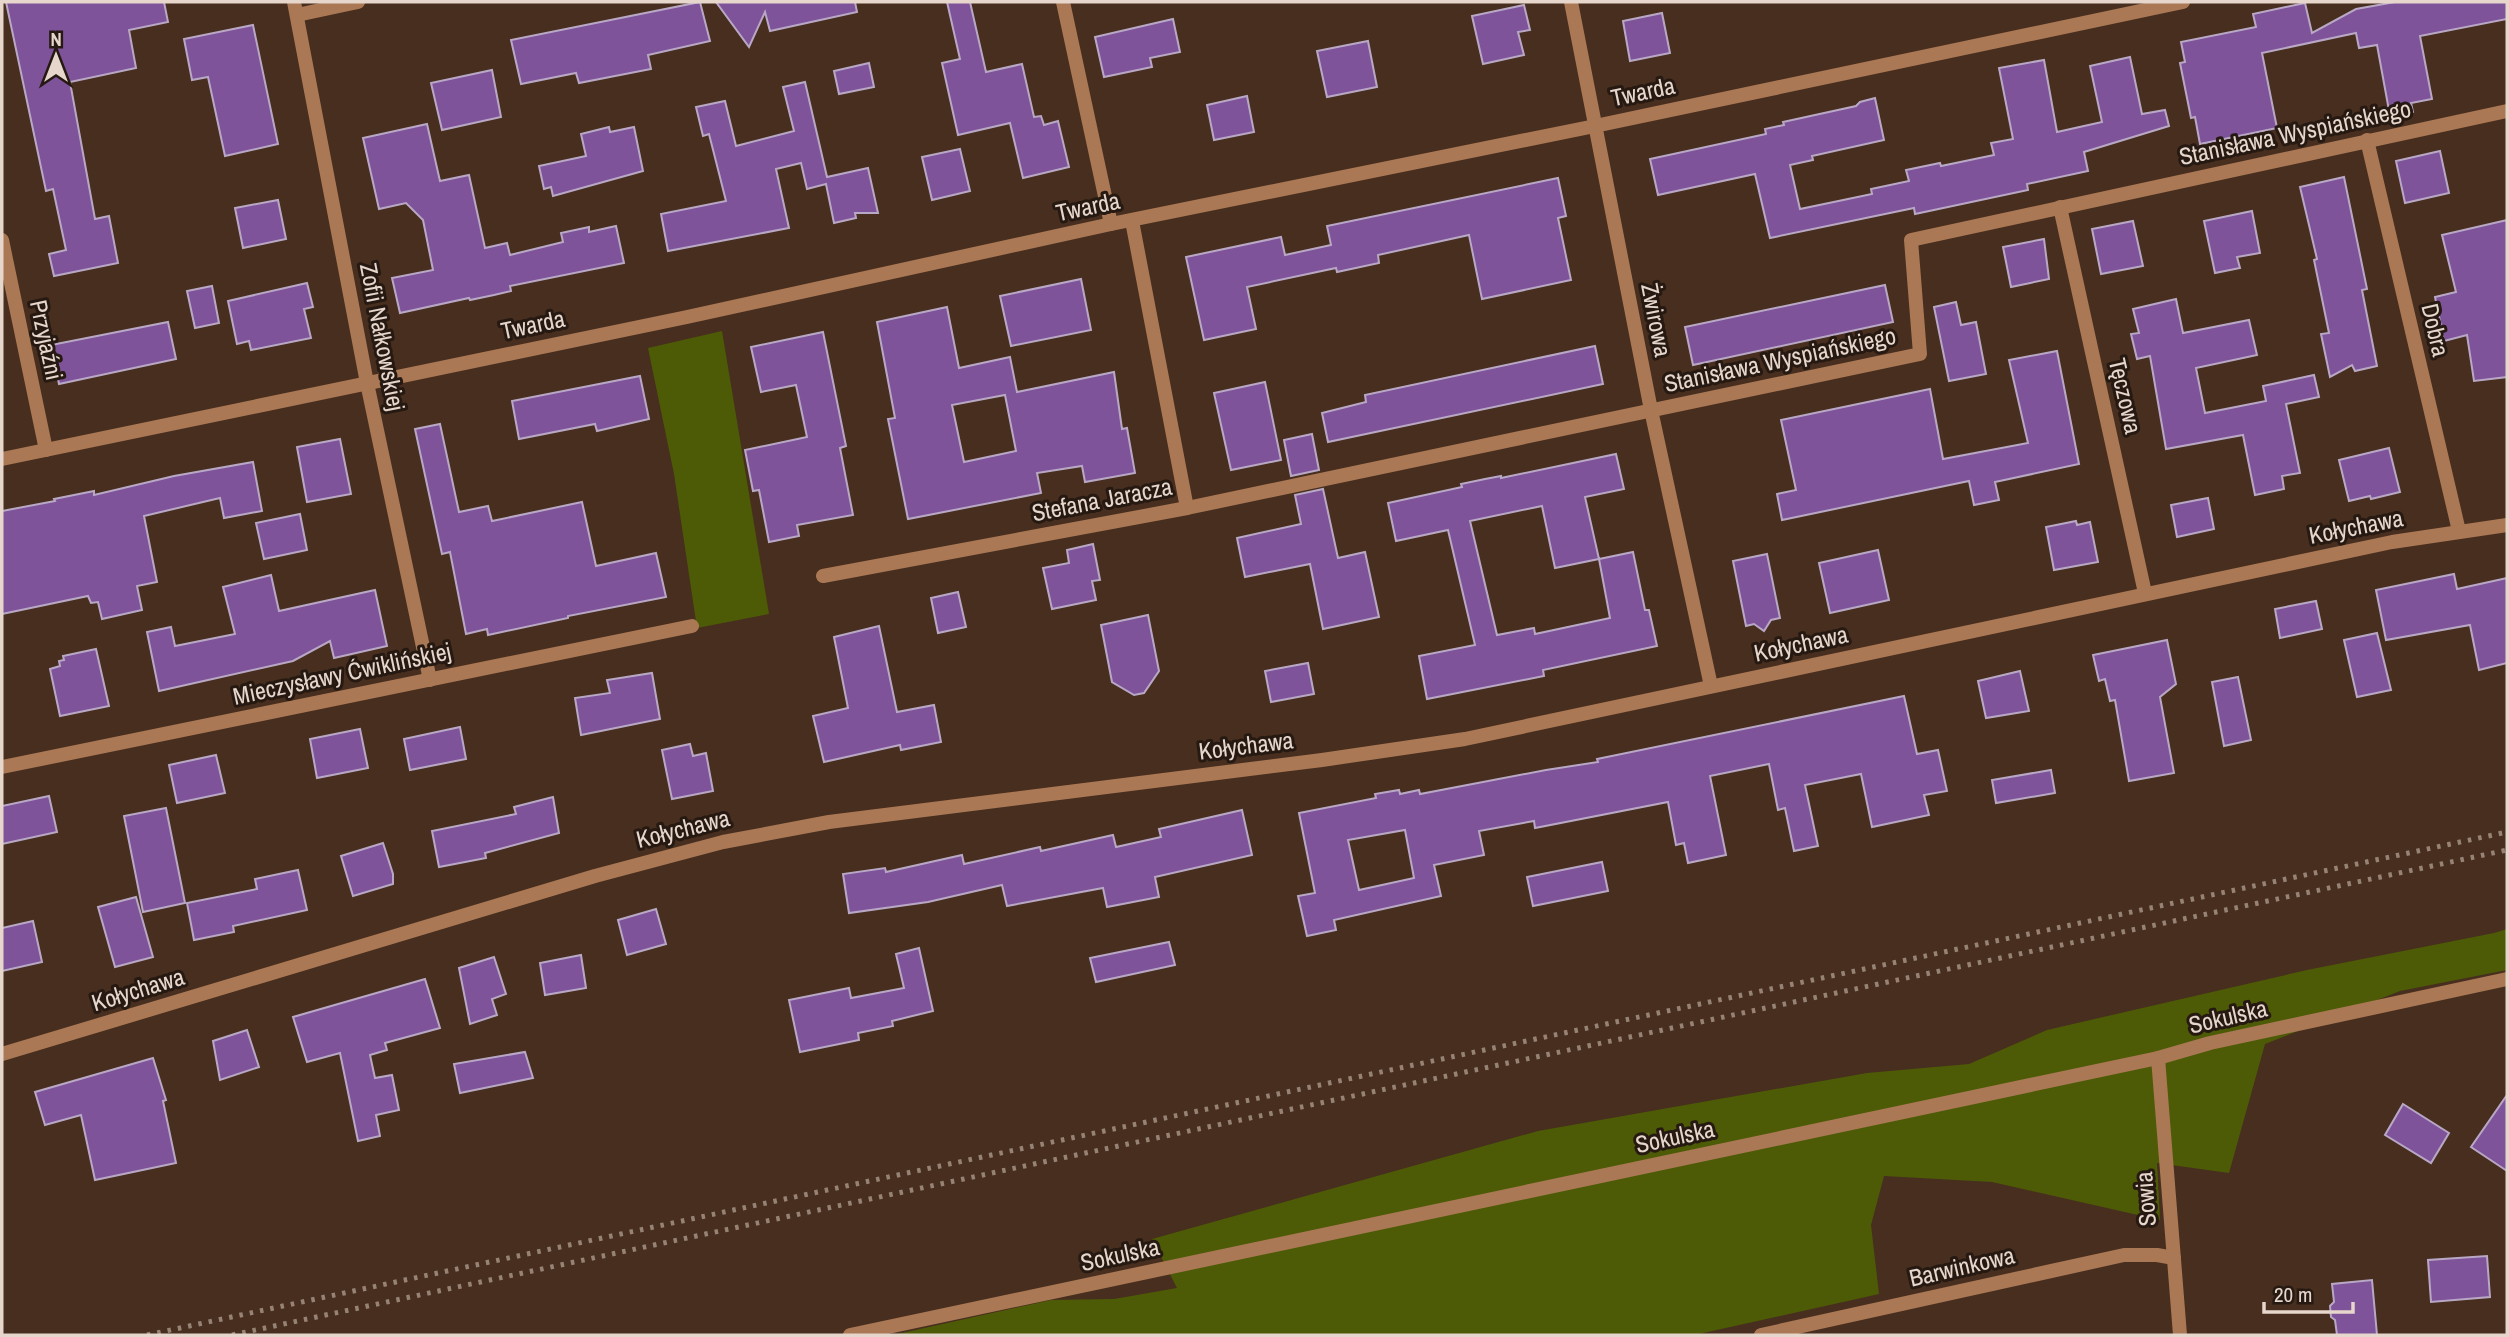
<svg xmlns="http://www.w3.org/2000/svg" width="2509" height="1337" viewBox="0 0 2509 1337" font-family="'Archivo Narrow',sans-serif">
  <rect width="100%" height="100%" fill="#472e1e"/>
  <!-- green -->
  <g fill="#4d5b06">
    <polygon points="722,331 769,614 697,628 674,474 648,348"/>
    <polygon points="2507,929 2507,970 2400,991 2265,1044 2229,1173 2157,1163 2160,1220 1992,1182 1884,1176 1871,1225 1879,1294 1694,1335 893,1335 1051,1300 1114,1299 1177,1288 1152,1239 1538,1131 1867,1073 1969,1064 2047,1030 2307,970 2494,933"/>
  </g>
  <!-- building -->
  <g fill="#7e539a" stroke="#b9a8c5" stroke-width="2" fill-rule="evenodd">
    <polygon points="6,2 164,2 168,22 129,30 136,68 70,82 95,219 109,216 118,263 54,276 49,254 66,250 53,189 46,191"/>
    <polygon points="700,2 710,41 648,55 651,69 579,83 576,73 521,84 511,40"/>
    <polygon points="716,2 855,2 857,12 770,31 765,12 749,47"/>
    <polygon points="947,2 970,2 986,72 1022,64 1034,117 1041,116 1044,125 1058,121 1069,167 1023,178 1010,123 958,135 942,63 960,59"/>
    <polygon points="2395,2 2507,2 2507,19 2420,36 2432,99 2411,103 2413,112 2390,116 2377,45 2359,48 2356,33 2262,53 2277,128 2200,144 2195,117 2191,118 2180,63 2185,62 2181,42 2256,27 2253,14 2305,3 2312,33 2356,9"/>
    <polygon points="1524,5 1530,30 1518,32 1524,55 1483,64 1472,16"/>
    <polygon points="1662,13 1670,53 1630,61 1623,21"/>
    <polygon points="1173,19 1180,52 1150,58 1152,67 1104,77 1095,37"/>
    <polygon points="253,25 278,144 225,156 208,77 192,80 184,39"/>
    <polygon points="1368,41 1377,87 1327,97 1317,51"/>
    <polygon points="2130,57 2142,114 2165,110 2169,126 2084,152 2088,171 2027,184 2028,190 1915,214 1914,208 1770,238 1755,174 1658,195 1650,159 1766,134 1765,129 1784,125 1783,122 1856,106 1860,102 1875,98 1884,140 1812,156 1813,160 1790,165 1800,209 1872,194 1871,189 1909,181 1906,170 1940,163 1941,166 1994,155 1991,143 2013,139 1999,68 2044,60 2057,132 2102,122 2090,66"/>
    <polygon points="869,63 874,87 839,94 834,71"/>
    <polygon points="492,70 501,117 442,130 431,83"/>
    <polygon points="805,82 827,177 868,168 878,213 855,213 856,218 834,223 826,184 807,189 801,163 776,169 789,228 668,251 661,214 726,201 709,134 703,136 696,107 725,101 736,146 794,131 783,87"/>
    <polygon points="1247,96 1254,132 1214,140 1207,105"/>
    <polygon points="427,124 440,181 469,175 485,248 507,243 510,255 563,242 561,233 589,227 589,232 616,226 624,263 510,286 511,291 494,295 470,300 469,298 400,313 392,278 433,270 423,220 406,203 379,209 363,138"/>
    <polygon points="609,127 610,132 634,127 643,171 553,196 551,187 544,189 539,166 586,156 581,134"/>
    <polygon points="960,149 970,191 932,200 922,157"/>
    <polygon points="2440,151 2449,193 2405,203 2396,161"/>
    <polygon points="2344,177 2367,289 2362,290 2377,366 2355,371 2352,365 2330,377 2321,334 2329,333 2314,260 2317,259 2300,187"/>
    <polygon points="1558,178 1566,216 1558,218 1571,280 1482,299 1469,235 1378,255 1379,263 1337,272 1336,268 1247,287 1256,329 1204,340 1186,257 1281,237 1285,255 1331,245 1327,226"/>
    <polygon points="278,200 286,239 243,248 235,208"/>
    <polygon points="2252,211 2260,253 2237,257 2240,268 2215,273 2204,221"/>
    <polygon points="2507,220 2507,377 2474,381 2467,335 2444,341 2435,297 2456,292 2442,235"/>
    <polygon points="2133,221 2143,266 2101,274 2092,229"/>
    <polygon points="2044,239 2049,279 2011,287 2003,247"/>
    <polygon points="1081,279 1091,330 1011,346 1000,296"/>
    <polygon points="307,283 313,307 304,309 311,338 251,350 249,341 237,344 228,301"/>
    <polygon points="1885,285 1893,322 1693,365 1685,327"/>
    <polygon points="212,286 219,323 195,328 187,291"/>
    <polygon points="2176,299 2183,333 2249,320 2257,355 2196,368 2205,413 2266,401 2263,386 2314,375 2319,397 2286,404 2300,473 2282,476 2284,489 2255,495 2243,435 2166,449 2150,356 2137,359 2131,334 2139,333 2133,309"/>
    <polygon points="1956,302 1961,325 1976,322 1986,374 1949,381 1934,307"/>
    <path d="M947 307 959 368 1010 357 1017 392 1114 372 1122 429 1127 428 1135 473 1085 482 1082 466 1037 473 1041 493 908 519 888 419 895 418 877 322ZM1005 395 1016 451 964 462 952 405Z"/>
    <polygon points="168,322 176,359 59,384 51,345"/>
    <polygon points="823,332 846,446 840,448 853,515 797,525 799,536 769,542 759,490 753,491 745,450 807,437 796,385 761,392 751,347"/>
    <polygon points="1595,346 1603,384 1328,442 1322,413 1366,402 1365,395"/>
    <polygon points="2057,351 2079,464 1995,482 1999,500 1974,505 1969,481 1782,520 1777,494 1796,490 1781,420 1930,389 1943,459 2028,443 2009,360"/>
    <polygon points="640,376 649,419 597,431 595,424 519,439 512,401"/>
    <polygon points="1265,382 1281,460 1231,470 1214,393"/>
    <polygon points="440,424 459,512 488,506 492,521 582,502 596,566 656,553 666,597 568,616 568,618 488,635 487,629 466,634 450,552 442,554 415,429"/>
    <polygon points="1312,434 1319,470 1291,476 1284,440"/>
    <polygon points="340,439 351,494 307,502 297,447"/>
    <polygon points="2389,448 2400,492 2371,499 2370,496 2349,501 2339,460"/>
    <path d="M1616 454 1624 489 1585 497 1599 559 1633 552 1645 610H1649L1657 646 1543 670 1544 676 1427 699 1419 656 1475 645 1448 530 1396 541 1388 503 1462 487 1461 484 1485 479 1501 476V478ZM1542 506 1555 568 1599 559 1610 618 1535 634 1534 628 1497 635 1470 521Z"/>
    <polygon points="253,462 262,511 224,518 220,498 144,516 157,582 137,586 142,610 102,619 98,602 91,603 88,596 2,614 2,511 55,501 54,499 94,491 94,495 174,476"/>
    <polygon points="1323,489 1338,558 1365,552 1379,617 1323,629 1310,564 1245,577 1237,538 1301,524 1295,495"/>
    <polygon points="2208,498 2214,529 2177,537 2171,505"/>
    <polygon points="300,514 307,550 264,559 256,523"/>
    <polygon points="2076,521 2077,525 2090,522 2098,562 2054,570 2046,527"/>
    <polygon points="1093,544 1100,580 1092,581 1096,600 1052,609 1043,568 1069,563 1067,550"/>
    <polygon points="1878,550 1889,600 1830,613 1819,563"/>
    <polygon points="1767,554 1780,618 1771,620 1764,631 1754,624 1746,626 1733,561"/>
    <polygon points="2454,574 2457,589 2507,578 2507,663 2479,670 2470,625 2386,640 2376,590"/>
    <polygon points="271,575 279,611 375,590 387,646 334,658 330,641 293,661 159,691 147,632 171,627 175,646 235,634 223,587"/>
    <polygon points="958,592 966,627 938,633 931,598"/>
    <polygon points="2316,601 2322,629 2280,638 2275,609"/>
    <polygon points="1148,615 1159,671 1144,693 1134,695 1112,682 1101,625"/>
    <polygon points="879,626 897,712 934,705 941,742 901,750 900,745 824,762 813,716 848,708 834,637"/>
    <polygon points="2377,633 2391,690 2357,697 2344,640"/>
    <polygon points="2167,640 2176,684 2160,697 2174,773 2129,781 2115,700 2110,701 2105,679 2099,681 2093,655"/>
    <polygon points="96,649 109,706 60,716 50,669 60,666 59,661 64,660 63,656"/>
    <polygon points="1308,663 1314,694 1271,702 1265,671"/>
    <polygon points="2020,671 2029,711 1986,718 1978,681"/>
    <polygon points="652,673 660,719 581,735 575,698 610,693 607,680"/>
    <polygon points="2238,677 2251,740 2224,746 2212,682"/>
    <path d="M1904 696 1917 754 1938 750 1947 791 1924 795 1929 815 1872 827 1861 774 1805 785 1818 846 1794 851 1785 808 1778 810 1769 764 1710 776 1726 855 1688 863 1684 843 1676 845 1668 802 1535 828 1534 821 1479 831 1484 855 1434 865 1441 896 1334 920 1336 930 1307 936 1298 896 1315 893 1299 813 1376 798 1375 794 1399 790 1400 794 1419 790 1420 794 1546 770 1598 762 1597 759ZM1405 830 1414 878 1359 890 1348 840Z"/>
    <polygon points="460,727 466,759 410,770 404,739"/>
    <polygon points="360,729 368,768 317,778 310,739"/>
    <polygon points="690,744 693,756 706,753 713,791 672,799 662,750"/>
    <polygon points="216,755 225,793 177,803 169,765"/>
    <polygon points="2051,770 2055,793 1996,803 1992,780"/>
    <polygon points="49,796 57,832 2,844 2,806"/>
    <polygon points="553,797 559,833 485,853 486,858 439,867 432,831 516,814 514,807"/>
    <polygon points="166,808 185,903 143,912 124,816"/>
    <polygon points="1242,810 1252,855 1155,877 1159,897 1107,907 1103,888 1007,906 1002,885 928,902 849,913 843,874 885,868 886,872 962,855 964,864 1040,847 1041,851 1113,835 1116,847 1161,837 1159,829"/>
    <polygon points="383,843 393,874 393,884 353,896 341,856"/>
    <polygon points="1602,862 1608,891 1533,906 1527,877"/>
    <polygon points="298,870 307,910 233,926 234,932 194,940 187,903 257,889 255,879"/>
    <polygon points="136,897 153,957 115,967 98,907"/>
    <polygon points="656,909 666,944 627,955 618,920"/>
    <polygon points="33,921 42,962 2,971 2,928"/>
    <polygon points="1169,942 1175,965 1096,982 1090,958"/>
    <polygon points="919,948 933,1011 892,1021 893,1026 858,1033 859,1040 800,1052 789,1000 849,988 851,998 904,988 896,954"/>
    <polygon points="581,955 586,988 545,995 540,963"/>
    <polygon points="494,957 506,994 492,999 497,1015 470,1024 459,968"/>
    <polygon points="425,979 440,1028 385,1043 387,1050 370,1055 375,1078 392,1075 399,1110 376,1115 380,1136 358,1141 340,1053 307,1062 293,1017"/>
    <polygon points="247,1030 259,1067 220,1080 213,1041"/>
    <polygon points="525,1052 533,1078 460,1093 454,1064"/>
    <polygon points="153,1058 166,1100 163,1101 176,1163 95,1180 81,1115 45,1125 35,1092"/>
    <polygon points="2507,1095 2507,1171 2471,1147"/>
    <polygon points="2403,1104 2449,1133 2431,1163 2385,1135"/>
    <polygon points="2487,1256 2490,1297 2431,1302 2428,1260"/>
    <polygon points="2372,1280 2377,1335 2337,1335 2335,1320 2331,1317 2330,1306 2334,1302 2332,1284"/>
  </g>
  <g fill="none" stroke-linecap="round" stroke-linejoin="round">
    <!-- street -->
    <g stroke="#aa7854" stroke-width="14">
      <polyline points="294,2 367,383 430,680"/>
      <polyline points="1063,2 1111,224"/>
      <polyline points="1571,2 1651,410 1711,686"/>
      <polyline points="297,15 358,2"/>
      <polyline points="2367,140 2459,531"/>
      <polyline points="2060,207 2145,593"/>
      <polyline points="2,240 46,450"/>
      <polyline points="2,459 687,317 1111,224 1595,126 2183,2"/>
      <polyline points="1187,508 1920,354 1911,240 2507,111"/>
      <polyline points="823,576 1187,508 1132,221"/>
      <polyline points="2,767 692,626"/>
      <polyline points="2,1054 595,876 723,842 829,822 1322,760 1465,739 2392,542 2507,525"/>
      <polyline points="2158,1058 2180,1335"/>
      <polyline points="850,1335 2158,1058 2210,1043 2507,979"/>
      <polyline points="1761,1335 2124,1255 2157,1255 2174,1258"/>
    </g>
    <!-- rail -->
    <g stroke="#978376" stroke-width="5" stroke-dasharray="3.5 7" stroke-linecap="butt">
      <polyline points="147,1335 2507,832"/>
      <polyline points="232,1335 2507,850"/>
    </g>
  </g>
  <g text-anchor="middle" stroke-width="6" stroke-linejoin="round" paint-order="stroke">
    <!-- street labels -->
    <g font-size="24" fill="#e6d6cc" stroke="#251912">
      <text transform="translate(1643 92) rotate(-12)" y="8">Twarda</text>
      <text transform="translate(2295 133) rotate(-12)" y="8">Stanisława Wyspiańskiego</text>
      <text transform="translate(1088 207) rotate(-12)" y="8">Twarda</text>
      <text transform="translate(1656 320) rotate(79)" y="8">Żwirowa</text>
      <text transform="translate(533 325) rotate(-12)" y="8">Twarda</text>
      <text transform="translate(2435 330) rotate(77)" y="8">Dobra</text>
      <text transform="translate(382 337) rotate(79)" y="8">Zofii Nałkowskiej</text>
      <text transform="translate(46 340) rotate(78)" y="8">Przyjaźni</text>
      <text transform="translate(1780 360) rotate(-12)" y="8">Stanisława Wyspiańskiego</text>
      <text transform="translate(2125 396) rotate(77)" y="8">Tęczowa</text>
      <text transform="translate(1102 500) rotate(-11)" y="8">Stefana Jaracza</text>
      <text transform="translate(2356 527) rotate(-11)" y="8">Kołychawa</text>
      <text transform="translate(1801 644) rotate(-12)" y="8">Kołychawa</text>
      <text transform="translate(342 674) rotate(-12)" y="8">Mieczysławy Ćwiklińskiej</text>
      <text transform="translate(1246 746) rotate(-7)" y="8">Kołychawa</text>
      <text transform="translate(683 829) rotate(-14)" y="8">Kołychawa</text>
      <text transform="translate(138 990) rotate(-17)" y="8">Kołychawa</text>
      <text transform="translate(2228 1017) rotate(-13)" y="8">Sokulska</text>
      <text transform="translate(1675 1137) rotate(-12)" y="8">Sokulska</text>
      <text transform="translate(2146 1199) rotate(-94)" y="8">Sowia</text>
      <text transform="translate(1120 1255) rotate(-12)" y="8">Sokulska</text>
      <text transform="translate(1962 1267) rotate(-13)" y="8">Barwinkowa</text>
    </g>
  </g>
  <!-- border -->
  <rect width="2509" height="1337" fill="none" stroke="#e6d6cc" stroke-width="7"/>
  <!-- north arrow -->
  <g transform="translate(56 56)" stroke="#251912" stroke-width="5" paint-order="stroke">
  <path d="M0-5L12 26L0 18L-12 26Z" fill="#e6d6cc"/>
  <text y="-10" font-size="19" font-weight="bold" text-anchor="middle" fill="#e6d6cc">N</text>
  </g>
  <!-- scale -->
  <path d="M2264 1302v10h89v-10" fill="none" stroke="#e6d6cc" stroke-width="3.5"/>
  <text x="2274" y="1302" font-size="21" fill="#e6d6cc" stroke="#251912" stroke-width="5" paint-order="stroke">20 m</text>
</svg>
